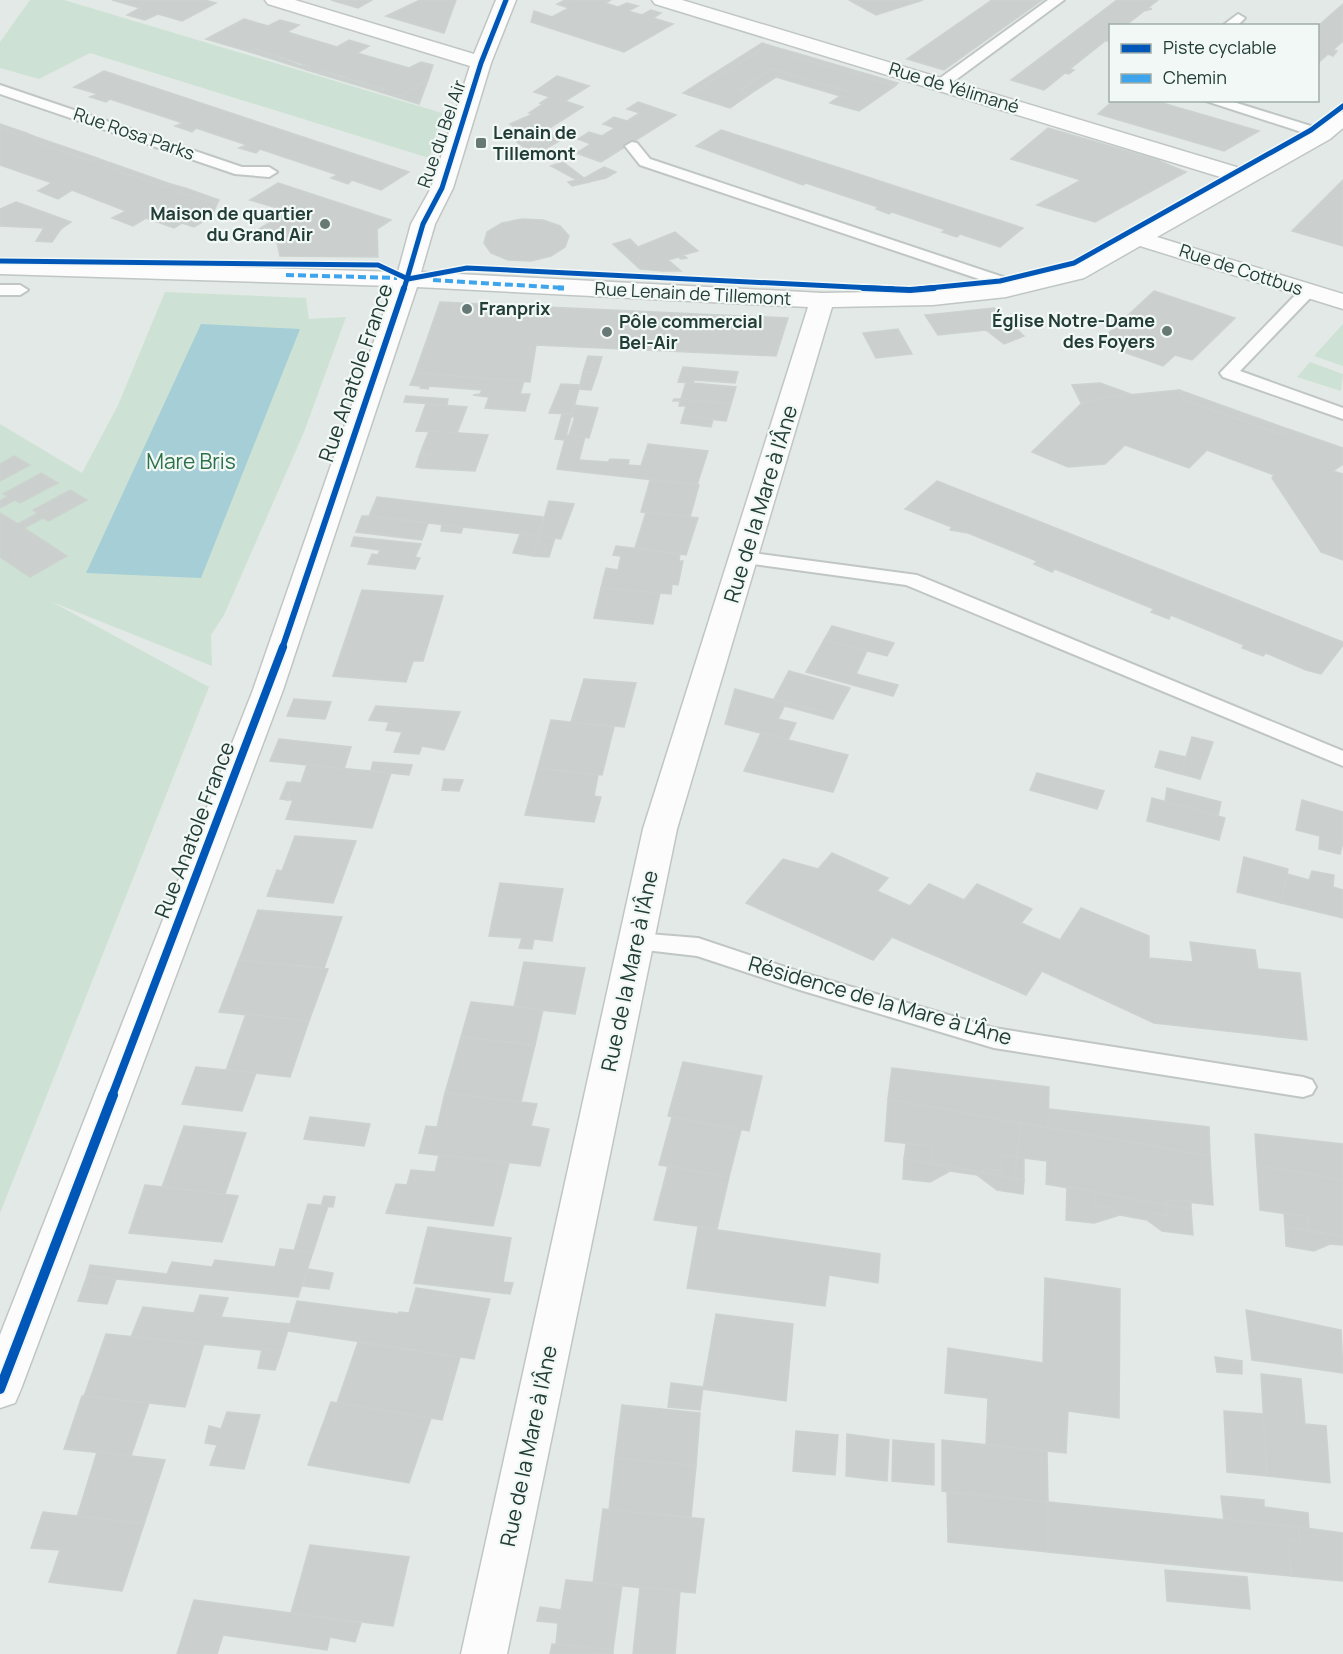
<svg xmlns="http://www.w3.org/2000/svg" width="1343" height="1654" viewBox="0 0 1343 1654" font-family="Manrope,sans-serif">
  <rect width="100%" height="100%" fill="#e3e9e6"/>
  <!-- green -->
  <g fill="#cde2d4">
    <polygon points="30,0 64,0 442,113 429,158 90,53 39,79 0,68 0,42"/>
    <polygon points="165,292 306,298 309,319 346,317 304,432 224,615 211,635 212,666 52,602 209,687 0,1213 0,424 82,473 118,405"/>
    <polygon points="1343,324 1343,366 1314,356"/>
    <polygon points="1310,362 1343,374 1341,391 1297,377"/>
  </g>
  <!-- water -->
  <polygon fill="#a5ced6" points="201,324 300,329 201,578 86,573"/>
  <!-- building -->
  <g fill="#cbd0ce" stroke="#ccd2cf" stroke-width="1.5">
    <polygon points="112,0 205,0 216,3 182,21 158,14 145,20 127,15 140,8"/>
    <polygon points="331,0 372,0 358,8"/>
    <polygon points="420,0 456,0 444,33 386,16"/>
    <polygon points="565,0 611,0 605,3 618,7 627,3 638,6 628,11 642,15 651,10 661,13 653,18 673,24 624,52 531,22 534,11 552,17 569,8 557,4"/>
    <polygon points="849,0 923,0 876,15"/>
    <polygon points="992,0 1042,0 944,70 907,59"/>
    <polygon points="1117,0 1158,0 1148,8 1152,9 1144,11 1125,26 1110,26 1110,41 1105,41 1070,69 1074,70 1069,74 1065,73 1044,90 1011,80"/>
    <polygon points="1343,4 1343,41 1333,50 1337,51 1333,56 1328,54 1318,63 1318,26"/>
    <polygon points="244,19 268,26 280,20 299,25 287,32 337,47 349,40 369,46 357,53 409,68 421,62 433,65 428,80 402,95 393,96 380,92 384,89 325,71 320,74 307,70 312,67 255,49 250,52 206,39"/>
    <polygon points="762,43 768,45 689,95 683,93"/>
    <polygon points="768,45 796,53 792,56 895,86 859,111 830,103 840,96 847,98 853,93 772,69 739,91 750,94 730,108 689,95"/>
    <polygon points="255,49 299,65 312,67 307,70 250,52"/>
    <polygon points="796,53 898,83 895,86 792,56"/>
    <polygon points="772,69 802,78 853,93 847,98 776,77 750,94 739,91"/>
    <polygon points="104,71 409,172 381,190 352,180 348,184 331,178 338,175 260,149 256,153 239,148 247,145 196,128 192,132 175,126 183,123 110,99 106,102 90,97 98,94 74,87"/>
    <polygon points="325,71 340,77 384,89 380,92 320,74"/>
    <polygon points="557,76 589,86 565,101 583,107 543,132 563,139 545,149 510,124 533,114 529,113 543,104 540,103 550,97 534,92"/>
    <polygon points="428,80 419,104 393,96 402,95"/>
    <polygon points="1114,100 1152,100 1259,131 1224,151 1098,114"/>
    <polygon points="638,102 676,115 601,162 576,153 591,144 578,139 589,132 602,136 615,128 603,124 614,117 627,121 640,113 627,109"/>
    <polygon points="0,124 26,133 20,136 4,131 6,130 0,128"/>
    <polygon points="0,128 20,136 26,133 39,138 33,141 92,161 97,158 111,163 105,166 165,187 171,184 185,188 179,192 216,203 200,213 211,217 194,227 182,223 174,228 146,218 133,226 112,218 126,211 72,190 58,199 38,191 52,183 0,165"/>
    <polygon points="1048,128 1155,159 1186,172 1095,222 1037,205 1081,180 1011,159"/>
    <polygon points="721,130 846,170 1023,228 1000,247 960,234 957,237 942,232 946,230 892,212 889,214 876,209 878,207 806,183 803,185 696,146"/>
    <polygon points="39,138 97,158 92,161 33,141"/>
    <polygon points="529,138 545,149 552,155 531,162 521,155 530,152 517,142"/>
    <polygon points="563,162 584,178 589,182 572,186 568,182 577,180 551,166"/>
    <polygon points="111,163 171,184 165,187 105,166"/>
    <polygon points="604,167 616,172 606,178 589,182 584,178"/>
    <polygon points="1343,180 1343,246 1292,231"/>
    <polygon points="278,183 391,220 377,229 378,257 280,256 277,242 256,231 288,211 250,200"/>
    <polygon points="185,188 219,200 211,217 200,213 216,203 179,192"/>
    <polygon points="16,202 71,222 61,229 52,242 36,241 44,228 0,226 0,209"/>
    <polygon points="522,219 543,220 560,226 569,236 565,247 551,256 531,261 508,260 491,253 484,243 487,232 502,223"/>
    <polygon points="675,232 698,251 683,255 687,258 681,259 678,257 668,260 681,271 663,271 638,247"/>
    <polygon points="630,239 638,247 663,271 640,269 613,244"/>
    <polygon points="1154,291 1235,318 1192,360 1175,355 1163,366 1098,343"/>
    <polygon points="440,302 788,318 776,356 536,345 530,382 415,373"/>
    <polygon points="994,308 1024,336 1004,344 986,330 938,335 925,315"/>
    <polygon points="898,329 912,354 876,358 863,333"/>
    <polygon points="588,356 602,357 597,373 583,372"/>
    <polygon points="683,367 738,372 735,383 694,380 693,383 678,382"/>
    <polygon points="583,372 597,373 591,390 579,389"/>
    <polygon points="415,373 524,381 520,394 530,394 525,411 485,408 489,397 473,395 480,394 482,390 429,386 428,389 420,388 421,386 410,385"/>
    <polygon points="686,382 693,383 736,387 731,404 681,399"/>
    <polygon points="1100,383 1133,395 1081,403 1072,385"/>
    <polygon points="561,384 580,385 572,414 549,413"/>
    <polygon points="1179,390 1288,429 1283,435 1184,400"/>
    <polygon points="1179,390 1184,400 1283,435 1288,429 1343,448 1343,464 1333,471 1343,474 1343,560 1321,552 1272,478 1274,475 1207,450 1189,468 1125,445 1105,464 1068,467 1032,452 1082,403 1107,397"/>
    <polygon points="406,396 448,399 447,405 404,402"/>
    <polygon points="674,399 681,399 731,404 726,421 683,416 686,406 679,406 680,401 673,401"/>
    <polygon points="426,404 467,407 457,433 416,431"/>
    <polygon points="574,405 598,408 589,438 569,435 575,417 571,417"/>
    <polygon points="562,414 572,414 571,417 565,440 555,439"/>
    <polygon points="683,416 713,419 711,427 681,423"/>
    <polygon points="429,431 488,435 475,471 422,468 427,454 420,454"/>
    <polygon points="566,435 585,437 579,460 608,462 610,459 629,460 628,465 641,466 648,444 708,451 697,485 557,469"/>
    <polygon points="420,454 427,454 422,468 416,467"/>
    <polygon points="14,456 30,465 0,481 0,464"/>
    <polygon points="41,473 58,483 20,503 15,500 0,508 0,501 8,496 3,494"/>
    <polygon points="650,480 699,485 690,517 641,512"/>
    <polygon points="937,481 1343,642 1343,645 1321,674 1306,670 1266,653 1263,656 1242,648 1244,645 1171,615 1169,619 1151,612 1154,609 1055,569 1052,572 1034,564 1037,561 968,533 950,530 952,527 905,509"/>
    <polygon points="70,490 87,500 49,521 43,518 24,528 67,556 30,577 0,557 0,513 18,524 38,513 33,510"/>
    <polygon points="377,497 543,517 539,536 369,516"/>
    <polygon points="549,501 574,504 561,539 539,536"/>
    <polygon points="646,512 698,518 686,555 635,548"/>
    <polygon points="362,516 369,516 428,523 422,540 356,532"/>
    <polygon points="442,525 463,527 461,533 441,531"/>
    <polygon points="520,534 539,536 533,556 513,553"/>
    <polygon points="539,536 555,538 549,557 533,556"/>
    <polygon points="354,537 421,544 415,557 420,558 415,569 368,564 372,554 378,555 380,550 351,546"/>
    <polygon points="616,546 680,554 679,561 683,561 678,585 672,584 671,594 601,588 606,568 618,570 621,556 613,555"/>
    <polygon points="601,588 660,593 653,624 594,618"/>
    <polygon points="362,590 443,596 423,661 413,661 406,682 333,676"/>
    <polygon points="832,626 894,643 887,656 824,640"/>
    <polygon points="824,640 867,651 856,674 898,685 893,696 806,672"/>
    <polygon points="789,671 850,688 835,715 774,699"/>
    <polygon points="584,679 636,683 624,727 571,722"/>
    <polygon points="735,689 786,703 778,719 796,723 788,740 725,724"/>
    <polygon points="294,699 331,702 325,719 287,716"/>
    <polygon points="786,703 835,715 833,719 785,706"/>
    <polygon points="376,706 460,712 444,750 422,746 419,754 394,752 402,732 386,730 389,722 369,720"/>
    <polygon points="551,720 614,727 602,775 538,768"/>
    <polygon points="761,733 848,755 833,792 744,771"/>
    <polygon points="1192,737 1213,742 1200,779 1181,774"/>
    <polygon points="279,739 351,747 344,769 270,761"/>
    <polygon points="1160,751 1186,757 1181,774 1155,767"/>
    <polygon points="373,762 412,765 409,775 371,771"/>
    <polygon points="307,765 391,773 372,828 286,819 293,800 287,800 293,782 301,783"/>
    <polygon points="538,768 598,775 594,796 601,797 594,822 525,815"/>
    <polygon points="1037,773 1104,791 1097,809 1030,790"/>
    <polygon points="444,779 463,780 459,791 442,790"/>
    <polygon points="287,782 293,782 287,800 280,799"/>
    <polygon points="1167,788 1221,802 1218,816 1165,802"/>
    <polygon points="1152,798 1225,818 1219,840 1147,821"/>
    <polygon points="1302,800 1343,812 1343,842 1340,854 1319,849 1320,836 1296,830"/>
    <polygon points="295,836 356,841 333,903 267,896 277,870 282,871"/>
    <polygon points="832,853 888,878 877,891 910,906 929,884 964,900 977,884 1032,909 1021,923 1060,940 1081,908 1149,936 1149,958 1193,962 1190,942 1255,950 1258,969 1300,973 1307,1040 1154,1023 1042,971 1026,995 892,937 873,960 746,903 783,859 818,869"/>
    <polygon points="1244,857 1288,869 1281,903 1237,892"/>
    <polygon points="1312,871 1334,875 1333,887 1343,890 1343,918 1281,903 1287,874 1309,880"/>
    <polygon points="500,883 563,889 552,941 534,939 532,949 519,948 522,938 489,936"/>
    <polygon points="258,910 342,917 324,968 239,960"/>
    <polygon points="239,960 328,969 309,1021 219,1012"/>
    <polygon points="524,962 585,968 575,1014 514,1007"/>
    <polygon points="471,1002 543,1010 535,1045 461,1037"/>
    <polygon points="246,1014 309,1021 290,1077 226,1070"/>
    <polygon points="461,1037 535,1045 521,1102 445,1093"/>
    <polygon points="683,1062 762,1076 749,1131 668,1116"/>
    <polygon points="196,1067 256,1073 242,1111 182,1104"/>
    <polygon points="892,1068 1049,1087 1048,1128 888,1099"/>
    <polygon points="445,1093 537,1104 531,1126 549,1129 540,1166 419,1153 426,1126 437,1127"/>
    <polygon points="888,1099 1021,1123 1017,1157 1002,1155 1000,1171 985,1169 981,1172 931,1163 932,1146 885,1141"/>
    <polygon points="1049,1109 1209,1127 1210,1156 1048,1128"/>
    <polygon points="310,1117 370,1124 364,1146 304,1139"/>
    <polygon points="672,1117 741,1130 729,1177 659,1165"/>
    <polygon points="1021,1123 1210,1156 1213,1205 1167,1200 1166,1205 1046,1184 1047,1161 1017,1157"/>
    <polygon points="184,1126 246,1133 225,1194 162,1187"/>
    <polygon points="1255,1134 1343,1144 1343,1180 1257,1165"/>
    <polygon points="906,1144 932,1146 931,1163 904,1159"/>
    <polygon points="439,1155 509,1163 493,1226 386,1213 396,1184 407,1185 411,1170 435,1172"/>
    <polygon points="1002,1155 1017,1157 1014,1178 981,1172 985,1169 1000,1171"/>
    <polygon points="1017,1157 1024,1158 1024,1180 1014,1178"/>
    <polygon points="904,1159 945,1166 950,1171 930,1182 903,1179"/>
    <polygon points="1257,1165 1343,1180 1343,1236 1308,1230 1308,1217 1260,1210"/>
    <polygon points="668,1166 729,1177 717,1229 654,1220"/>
    <polygon points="945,1166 981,1172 977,1175 950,1171"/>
    <polygon points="981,1172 1024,1180 1023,1194 997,1190 977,1175"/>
    <polygon points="145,1185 238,1196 222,1242 129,1233"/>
    <polygon points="1067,1187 1095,1192 1096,1206 1108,1207 1120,1215 1094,1223 1066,1220"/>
    <polygon points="1095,1192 1166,1205 1167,1216 1154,1213 1147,1220 1120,1215 1108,1207 1096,1206"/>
    <polygon points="324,1196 335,1197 333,1207 321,1206"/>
    <polygon points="1167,1200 1191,1201 1191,1209 1166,1205"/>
    <polygon points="308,1204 328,1206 313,1252 294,1251"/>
    <polygon points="1166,1205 1191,1209 1193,1235 1162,1231 1147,1220 1154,1213 1167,1216"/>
    <polygon points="1284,1213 1308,1217 1308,1230 1285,1226"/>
    <polygon points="1285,1226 1322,1234 1330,1244 1314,1251 1286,1246"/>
    <polygon points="428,1227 511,1238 503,1282 513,1283 510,1294 414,1283"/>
    <polygon points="698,1227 880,1254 878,1283 829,1275 825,1306 687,1288"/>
    <polygon points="1308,1230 1343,1236 1343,1245 1330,1244 1322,1234 1309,1232"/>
    <polygon points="280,1249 313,1252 298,1297 87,1276 90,1265 167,1274 172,1262 212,1267 215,1260 275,1267"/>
    <polygon points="308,1269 333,1273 329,1289 303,1286"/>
    <polygon points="87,1276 116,1279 107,1304 78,1301"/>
    <polygon points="1045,1278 1120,1289 1119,1418 1068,1411 1066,1453 986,1445 988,1398 945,1393 948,1348 1043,1363"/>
    <polygon points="416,1288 490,1299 474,1359 288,1331 297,1301 398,1314 399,1312 409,1313"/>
    <polygon points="200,1295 228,1298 221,1317 290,1324 281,1352 131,1337 143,1307 194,1313"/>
    <polygon points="1246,1310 1341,1330 1343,1373 1252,1360"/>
    <polygon points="716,1314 793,1324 786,1401 703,1389"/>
    <polygon points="106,1334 204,1344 185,1407 84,1396"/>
    <polygon points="358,1342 460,1357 442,1420 337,1403"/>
    <polygon points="262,1349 281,1352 275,1370 258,1368"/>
    <polygon points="1215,1357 1242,1361 1242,1374 1217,1372"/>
    <polygon points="1261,1374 1301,1379 1305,1424 1326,1426 1330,1483 1267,1476"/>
    <polygon points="671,1383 703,1387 700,1410 668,1407"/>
    <polygon points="82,1396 149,1403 131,1456 64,1449"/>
    <polygon points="331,1402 431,1418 409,1483 308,1465"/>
    <polygon points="622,1405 700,1413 696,1466 615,1458"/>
    <polygon points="1224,1411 1263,1414 1267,1476 1227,1472"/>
    <polygon points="227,1412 260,1415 244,1469 210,1465 217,1445 205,1443 209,1426 221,1429"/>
    <polygon points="796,1431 838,1435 835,1475 793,1471"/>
    <polygon points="847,1434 889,1440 887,1481 846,1476"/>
    <polygon points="893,1440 934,1444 934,1485 892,1481"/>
    <polygon points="942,1440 1047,1451 1048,1502 942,1491"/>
    <polygon points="97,1452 165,1460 144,1524 77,1517"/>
    <polygon points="615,1458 696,1466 691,1517 609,1510"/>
    <polygon points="947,1492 1048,1502 1048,1552 948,1542"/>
    <polygon points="1221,1496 1264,1500 1264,1507 1308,1513 1309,1529 1224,1520"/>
    <polygon points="1048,1502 1298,1527 1300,1541 1288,1539 1291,1576 1048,1552"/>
    <polygon points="603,1509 704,1519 695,1593 593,1583"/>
    <polygon points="43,1512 144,1524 122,1591 49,1582 60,1550 31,1548"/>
    <polygon points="1298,1527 1343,1533 1343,1581 1291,1576 1288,1539 1300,1541"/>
    <polygon points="310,1545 409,1557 393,1626 291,1613"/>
    <polygon points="1165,1570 1247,1577 1250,1609 1167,1601"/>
    <polygon points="566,1580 622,1585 613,1650 556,1644 558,1623 537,1621 540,1607 561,1610"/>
    <polygon points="640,1587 680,1591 675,1654 633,1654"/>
    <polygon points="194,1600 291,1613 361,1623 355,1642 330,1637 327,1650 223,1635 217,1654 177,1654"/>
    <polygon points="552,1644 613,1650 613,1654 550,1654"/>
  </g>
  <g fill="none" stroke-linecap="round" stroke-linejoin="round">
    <!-- service casing -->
    <g stroke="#c0c6c3" stroke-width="4">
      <g id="service">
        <polygon points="1048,0 1064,0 946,87 936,87 936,81"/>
        <polygon points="1238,14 1245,18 1237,26 1222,26"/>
        <polygon points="0,85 242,167 269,167 277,172 269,177 235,174 0,94"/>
        <polygon points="1203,100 1227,100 1327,131 1329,134 1327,137 1317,137"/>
        <polygon points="632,142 637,143 650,159 1006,278 1014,290 1012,293 1000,293 994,284 640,165 625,146"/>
        <polygon points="0,285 20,285 28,290 20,295 0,295"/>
        <polygon points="1308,286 1314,288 1316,291 1314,294 1240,371 1343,408 1343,419 1223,377 1220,373 1302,288"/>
        <polygon points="745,552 917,575 1343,751 1343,766 906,585 738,562 735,558 738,554"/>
        <polygon points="636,933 698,938 803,973 994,1028 1303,1077 1312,1080 1316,1087 1312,1094 1303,1097 994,1048 800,990 697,956 628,948 624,942 628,936"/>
      </g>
    </g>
    <!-- minor casing -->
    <g stroke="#c0c6c3" stroke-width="3">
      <polygon id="minor" points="265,0 295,0 474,54 496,0 516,0 491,63 453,188 435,224 421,272 822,293 933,291 1006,283 1068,268 1227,179 655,4 652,0 682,0 1243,169 1314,129 1335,113 1343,112 1343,128 1330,139 1157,237 1343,294 1343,309 1140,246 1084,278 1006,297 933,305 832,307 677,829 507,1654 461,1654 643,829 808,307 417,287 283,690 21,1389 15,1403 0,1408 0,1335 253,690 393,286 0,274 0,260 398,272 411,224 431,188 470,66 268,4"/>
    </g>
    <!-- service -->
    <use href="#service" fill="#fbfcfb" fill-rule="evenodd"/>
    <!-- minor -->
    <use href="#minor" fill="#fbfcfb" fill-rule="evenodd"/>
    <!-- quiet-far1 -->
    <g stroke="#3ea4eb" stroke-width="4" stroke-dasharray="8 4" stroke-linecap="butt">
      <polyline points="286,275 397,278"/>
      <polyline points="433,280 564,288"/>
    </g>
    <!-- quiet -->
    <polyline stroke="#3ea4eb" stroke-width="5" stroke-dasharray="10 5" stroke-linecap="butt" points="558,288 564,288"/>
    <!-- cycleway-far3 casing -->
    <g stroke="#f2f8f5" stroke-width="8">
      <g id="cycleway-far3">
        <polyline points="0,261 378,265 408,279 467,268 893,289"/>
        <polyline points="404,289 423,224 442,188 481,63 506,0"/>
        <polyline points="919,289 1000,281 1074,263 1311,130 1343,106"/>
      </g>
    </g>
    <!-- cycleway-far2 casing -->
    <g stroke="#f2f8f5" stroke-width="9">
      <g id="cycleway-far2">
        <polyline points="863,288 910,290 934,288"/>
        <polyline points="282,649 404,288"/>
      </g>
    </g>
    <!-- cycleway-far1 casing -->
    <g stroke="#f2f8f5" stroke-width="11">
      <polyline id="cycleway-far1" points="112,1096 283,647"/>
    </g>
    <!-- cycleway casing -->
    <g stroke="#f2f8f5" stroke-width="14">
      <polyline id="cycleway" points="0,1389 113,1095"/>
    </g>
    <!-- cycleway-far3 -->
    <use href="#cycleway-far3" stroke="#0057b8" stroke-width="5"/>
    <!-- cycleway-far2 -->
    <use href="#cycleway-far2" stroke="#0057b8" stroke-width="6"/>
    <!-- cycleway-far1 -->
    <use href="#cycleway-far1" stroke="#0057b8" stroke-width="8"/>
    <!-- cycleway -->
    <use href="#cycleway" stroke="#0057b8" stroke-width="10"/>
  </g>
  <!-- markers -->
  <g fill="#667974" stroke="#f2f8f5" stroke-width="2">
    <rect x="475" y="137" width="12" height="12" rx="3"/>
    <circle cx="325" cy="224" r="6"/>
    <circle cx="467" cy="309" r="6"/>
    <circle cx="1167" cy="331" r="6"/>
    <circle cx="607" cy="332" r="6"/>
  </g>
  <g text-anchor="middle" stroke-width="4.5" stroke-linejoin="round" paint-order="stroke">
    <!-- far-street labels -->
    <g font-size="18" fill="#223c36" stroke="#f2f8f5">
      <text transform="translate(954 88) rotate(17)" y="6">Rue de Yélimané</text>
      <text transform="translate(134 134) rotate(19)" y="6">Rue Rosa Parks</text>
      <text transform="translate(442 134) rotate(-71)" y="6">Rue du Bel Air</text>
      <text transform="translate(1241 270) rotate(18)" y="6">Rue de Cottbus</text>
      <text transform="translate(693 294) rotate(3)" y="6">Rue Lenain de Tillemont</text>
    </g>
    <!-- far-poi labels -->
    <g font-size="18" font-weight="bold" fill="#223c36" stroke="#f2f8f5" text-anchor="start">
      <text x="493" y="139">Lenain de<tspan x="493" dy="21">Tillemont</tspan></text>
      <text x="313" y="220" text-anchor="end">Maison de quartier<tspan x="313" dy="21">du Grand Air</tspan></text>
      <text x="479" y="315">Franprix</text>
      <text x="1155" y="327" text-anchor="end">Église Notre-Dame<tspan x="1155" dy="21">des Foyers</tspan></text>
      <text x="619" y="328">Pôle commercial<tspan x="619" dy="21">Bel-Air</tspan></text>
    </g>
    <!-- street labels -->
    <g font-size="21" fill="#223c36" stroke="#f2f8f5">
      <text transform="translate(356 373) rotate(-71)" y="7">Rue Anatole France</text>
      <text transform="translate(761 504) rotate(-73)" y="7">Rue de la Mare à l'Âne</text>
      <text transform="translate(195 830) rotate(-69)" y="7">Rue Anatole France</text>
      <text transform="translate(630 971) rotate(-78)" y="7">Rue de la Mare à l'Âne</text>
      <text transform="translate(880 1001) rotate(16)" y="7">Résidence de la Mare à L'Âne</text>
      <text transform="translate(529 1446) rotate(-78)" y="7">Rue de la Mare à l'Âne</text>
    </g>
    <!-- park labels -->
    <g font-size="21" fill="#2d714b" stroke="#f2f8f5">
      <text x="191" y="469">Mare Bris</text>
    </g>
  </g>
  <!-- legend -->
  <rect x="1109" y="24" width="210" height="78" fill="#f2f8f5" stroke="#9fada9" stroke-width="1.5"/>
  <rect x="1121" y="44" width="30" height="9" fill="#0057b8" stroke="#9fada9" stroke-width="1.5"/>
  <text x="1163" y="54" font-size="18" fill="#223c36">Piste cyclable</text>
  <rect x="1121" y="74" width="30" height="9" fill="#3ea4eb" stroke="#9fada9" stroke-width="1.5"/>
  <text x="1163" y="84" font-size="18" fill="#223c36">Chemin</text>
</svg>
